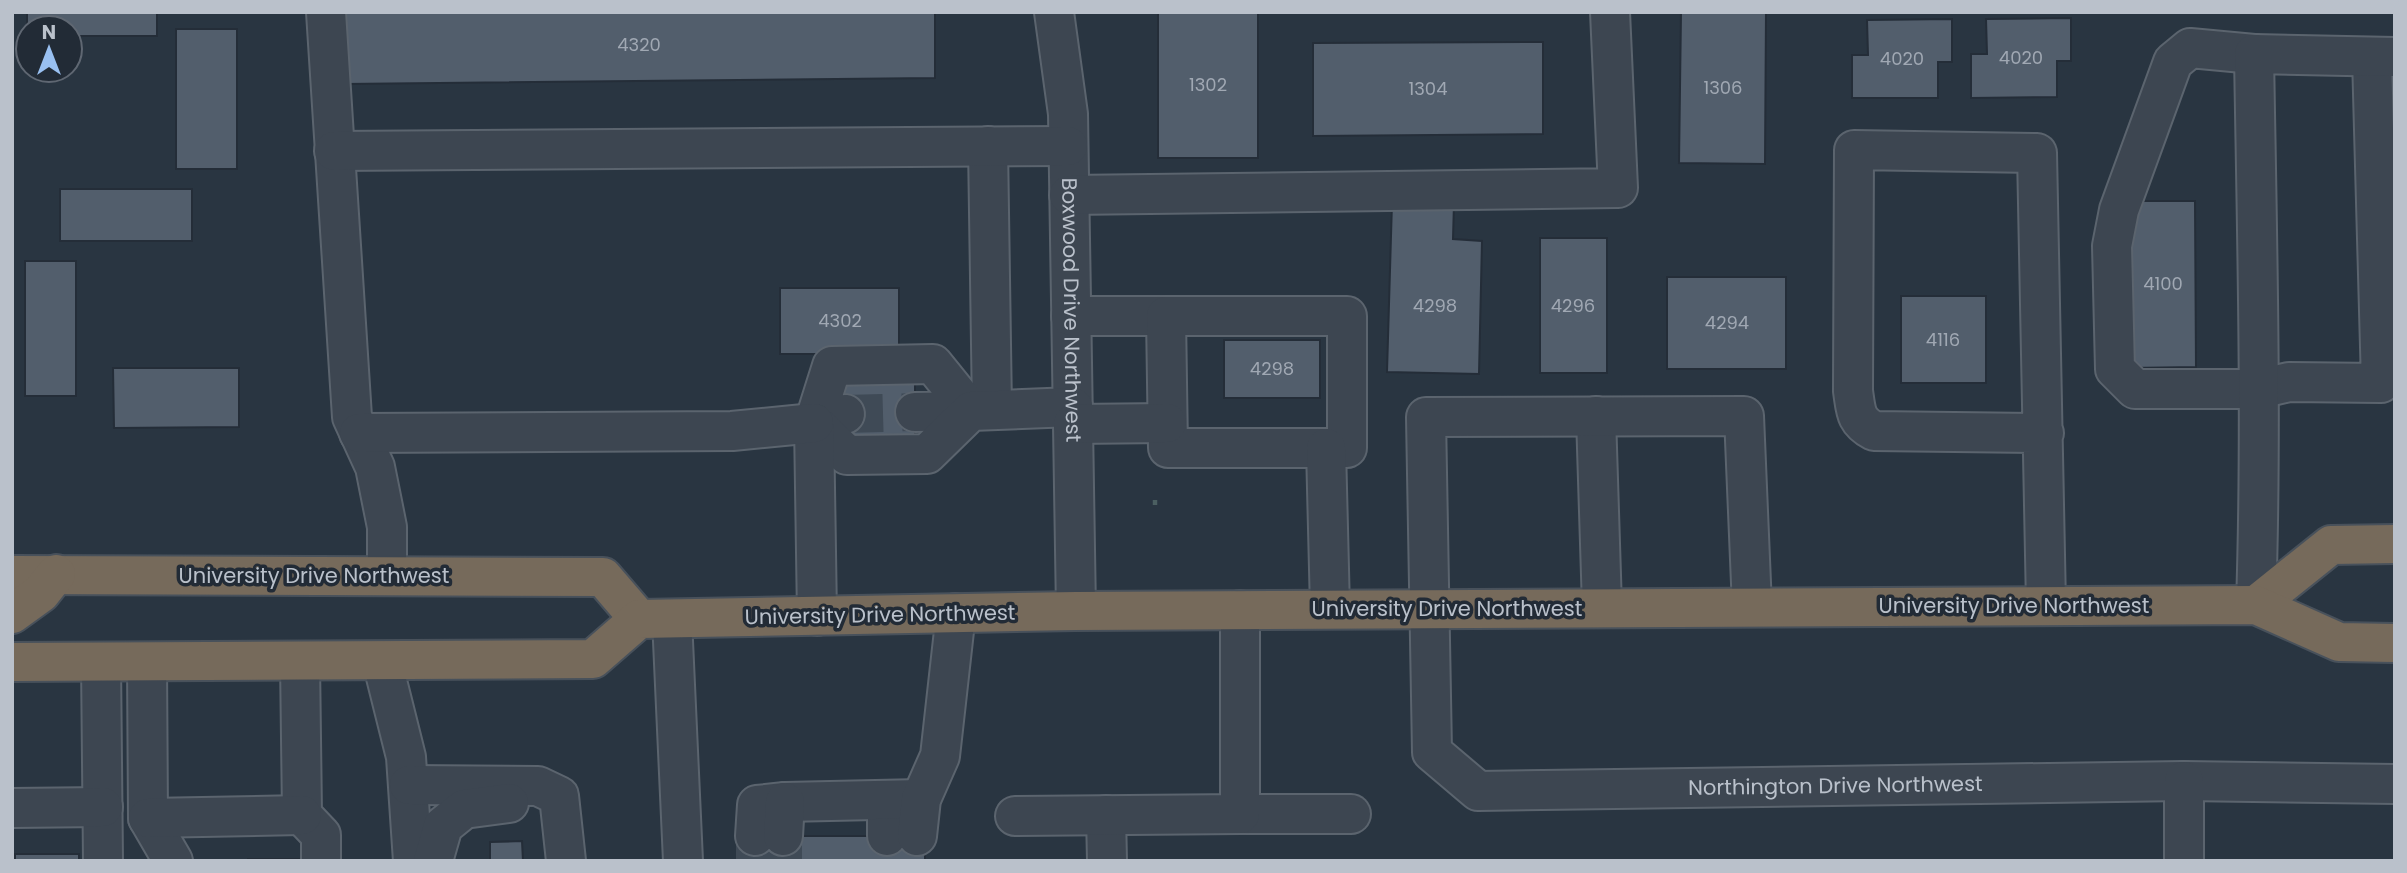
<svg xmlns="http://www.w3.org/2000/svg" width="2407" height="873" viewBox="0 0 2407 873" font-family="Poppins,sans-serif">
  <rect width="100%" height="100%" fill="#293541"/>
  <!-- building -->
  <g fill="#525e6c" stroke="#242d38" stroke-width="2">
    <polygon points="27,12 157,12 157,36 70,36 70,28 28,28 27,36"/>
    <polygon points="343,12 935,12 935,78 344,84"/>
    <rect x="1158" y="12" width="100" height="146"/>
    <polygon points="1681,12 1766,12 1765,164 1679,163"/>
    <polygon points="2071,18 2071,61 2057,61 2057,97 1971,98 1971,54 1987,54 1986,19"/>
    <polygon points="1952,19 1952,62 1938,62 1938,98 1852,98 1852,55 1868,55 1867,20"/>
    <rect x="176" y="29" width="61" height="140"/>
    <polygon points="1543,42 1543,134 1313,136 1313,43"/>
    <rect x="60" y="189" width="132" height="52"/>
    <polygon points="2129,201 2195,201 2196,367 2130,368"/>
    <polygon points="1392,202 1454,203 1453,239 1482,241 1479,374 1387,372"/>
    <rect x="1540" y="238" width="67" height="135"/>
    <rect x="25" y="261" width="51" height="135"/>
    <rect x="1667" y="277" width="119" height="92"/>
    <rect x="780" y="288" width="119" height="66"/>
    <rect x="1901" y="296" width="85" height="87"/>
    <rect x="1224" y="340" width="96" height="58"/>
    <polygon points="113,368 239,368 239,427 114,428"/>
    <rect x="844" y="371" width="71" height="73"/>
    <rect x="744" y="836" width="181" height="25"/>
    <polygon points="522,841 523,861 490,861 490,842"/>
    <rect x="15" y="854" width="64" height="7"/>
    <rect x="248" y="859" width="61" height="2"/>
  </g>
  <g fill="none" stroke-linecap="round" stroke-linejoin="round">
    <!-- minor-tunnel -->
    <g stroke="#3f4a56" stroke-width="38" stroke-dasharray="38 19" stroke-linecap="butt">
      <polyline points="845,414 915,412"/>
      <polyline points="755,836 755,861"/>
      <polyline points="783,861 783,836"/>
    </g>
    <!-- minor casing -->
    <g stroke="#5b646e" stroke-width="42">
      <g id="minor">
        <polyline points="326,12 352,417 375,467 387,527 387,576"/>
        <path id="s1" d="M1054 12 1068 114 1076 611"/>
        <polyline points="2254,54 2190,48 2173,62 2119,210 2112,246 2115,369 2135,389 2259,389 2289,382 2381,383 2372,57"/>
        <polyline points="988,146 992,410"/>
        <polyline points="334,151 1068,146"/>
        <polyline points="1069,195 1618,188 1610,12"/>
        <polyline points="1071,316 1166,316"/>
        <polygon points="1166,316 1347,316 1347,448 1168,448"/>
        <polyline points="845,414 814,423 832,366 933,364 971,411 915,412"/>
        <polyline points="1596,416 1602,607"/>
        <polyline points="814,423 847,455 927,454 971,411 1073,407"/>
        <polyline points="814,423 817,616"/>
        <polyline points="1073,424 1167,423"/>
        <polyline points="359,433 732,431 814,423"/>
        <path d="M2044 433 1874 431C1855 421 1856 411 1853 391L1854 150 2037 153 2046 605"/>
        <polyline points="1326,448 1330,609"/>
        <path d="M2256 605C2262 422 2257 238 2254 54L2395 57"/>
        <path id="s2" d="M1752 607 1744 416 1426 417 1432 752 1478 791 2184 781 2395 784"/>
        <polyline points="672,619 683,861"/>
        <polyline points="300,661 302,815 321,835 321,861"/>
        <polyline points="382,661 406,757 413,861"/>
        <polyline points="101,662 103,861"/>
        <polyline points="147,662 148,818 173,861"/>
        <polyline points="409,785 538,786 559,796 566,861"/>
        <polyline points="887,800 887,836"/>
        <polyline points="12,808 103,807"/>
        <polyline points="1240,814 1351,814"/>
        <polyline points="1106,815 1107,861"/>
        <polyline points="1015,816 1240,814 1240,610"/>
        <polyline points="148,818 302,815"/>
        <polyline points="755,836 757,805 785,802 921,799"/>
        <polyline points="783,836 785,802"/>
        <polyline points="917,836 921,799 940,756 956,613"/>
        <polyline points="433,861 443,826 464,809 509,803"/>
        <polyline points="2184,861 2184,781"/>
      </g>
    </g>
    <!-- highway casing -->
    <g stroke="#48515b" stroke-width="42">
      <g id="highway">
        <polyline points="12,575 603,577 639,619"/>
        <polyline points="2256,605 2331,545 2395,544"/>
        <polyline points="12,614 41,593 56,574"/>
        <polyline points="12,662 593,659 639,619 1076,611 2256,605 2339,642 2395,643"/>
      </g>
    </g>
    <!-- path -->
    <polyline stroke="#4b5f61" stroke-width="4.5" stroke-dasharray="5 5" stroke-linecap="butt" points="1155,500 1155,508"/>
    <!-- minor -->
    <use href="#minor" stroke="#3d4651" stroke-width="38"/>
    <!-- highway -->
    <use href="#highway" stroke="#766a5b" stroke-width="38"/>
  </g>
  <g text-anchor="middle" stroke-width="7" stroke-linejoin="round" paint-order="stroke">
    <!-- number labels -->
    <g font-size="18" fill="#a0a8b3">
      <text x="639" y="51">4320</text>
      <text x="2021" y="64">4020</text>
      <text x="1902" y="65">4020</text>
      <text x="1208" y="91">1302</text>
      <text x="1723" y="94">1306</text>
      <text x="1428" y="95">1304</text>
      <text x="2163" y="290">4100</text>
      <text x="1435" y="312">4298</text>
      <text x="1573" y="312">4296</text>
      <text x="840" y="327">4302</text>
      <text x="1727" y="329">4294</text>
      <text x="1943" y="346">4116</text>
      <text x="1272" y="375">4298</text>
    </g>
    <!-- street labels -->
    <g font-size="21" fill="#bac1cb" stroke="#222b36">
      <text dy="7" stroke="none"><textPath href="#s1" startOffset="299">Boxwood Drive Northwest</textPath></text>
      <text x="314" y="583">University Drive Northwest</text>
      <text x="2014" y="613">University Drive Northwest</text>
      <text x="1447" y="616">University Drive Northwest</text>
      <text transform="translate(880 615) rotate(-1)" y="7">University Drive Northwest</text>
      <text dy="7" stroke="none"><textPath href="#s2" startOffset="1262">Northington Drive Northwest</textPath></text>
    </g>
  </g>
  <!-- border -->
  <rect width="2407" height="873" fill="none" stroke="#bac1cb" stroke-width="28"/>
  <!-- north arrow -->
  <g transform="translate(49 49)"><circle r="33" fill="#222b36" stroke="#5f6772" stroke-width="2"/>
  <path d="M0-5L12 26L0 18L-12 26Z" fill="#99c0f1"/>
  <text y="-10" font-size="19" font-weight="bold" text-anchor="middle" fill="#bac1cb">N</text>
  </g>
</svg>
